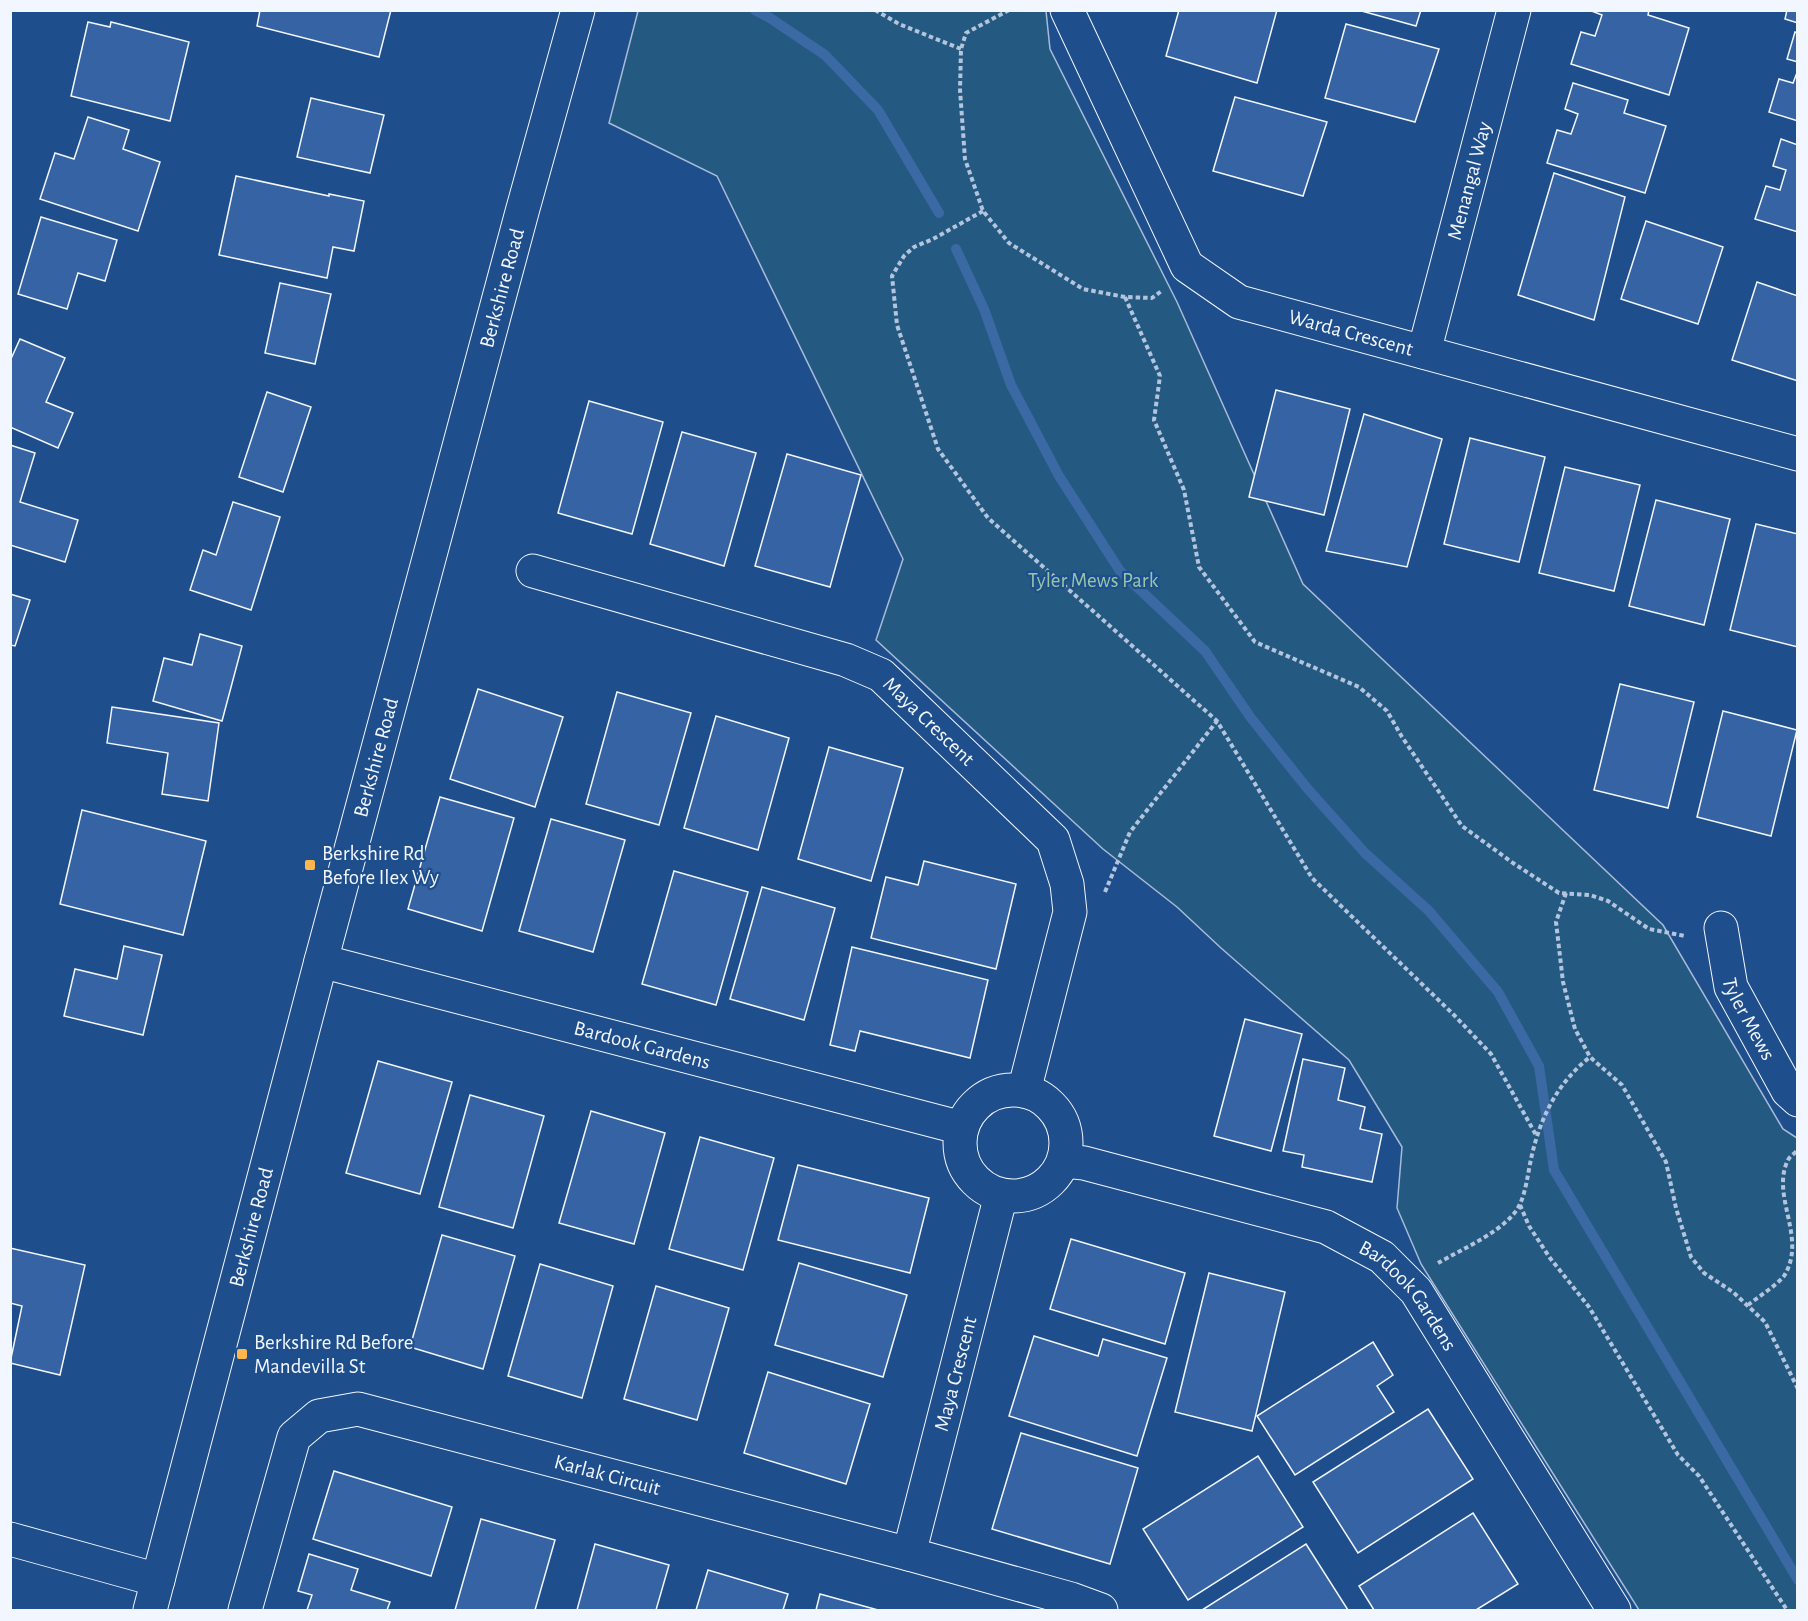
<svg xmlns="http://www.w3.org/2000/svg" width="1808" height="1621" viewBox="0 0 1808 1621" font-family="'Alegreya Sans',sans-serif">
  <rect width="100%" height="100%" fill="#1f4e8c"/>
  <!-- green -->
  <polygon fill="#245a82" stroke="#a8bbd7" stroke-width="1.5" points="638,11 1046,11 1050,49 1177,302 1303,584 1663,925 1783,1129 1797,1138 1797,1610 1639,1610 1421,1264 1397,1208 1402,1147 1349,1060 1221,948 1177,907 1103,849 876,640 903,559 717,176 609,123"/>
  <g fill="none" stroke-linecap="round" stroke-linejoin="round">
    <!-- stream -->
    <g stroke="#3b69a3" stroke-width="10">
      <polyline points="755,10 770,18 825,55 878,110 939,213"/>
      <polyline points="956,249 984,309 1011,385 1059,476 1120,571 1205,651 1251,718 1307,788 1365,853 1429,911 1498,992 1539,1066 1554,1170 1798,1580"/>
    </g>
  </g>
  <!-- building -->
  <g fill="#3563a3" stroke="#f2f6ff" stroke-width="1.5">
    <polygon points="260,10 391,10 379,57 257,26"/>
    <polygon points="1179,10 1277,10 1257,83 1166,56"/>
    <polygon points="1358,10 1421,10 1416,26"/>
    <polygon points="1649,10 1648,15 1689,28 1669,95 1571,64 1581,32 1595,36 1602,15 1589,10"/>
    <polygon points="1787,10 1798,10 1798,23 1785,19"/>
    <polygon points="88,22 110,27 111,22 189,42 170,121 71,96"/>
    <polygon points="1346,24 1439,49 1415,122 1325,98"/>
    <polygon points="1795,32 1798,33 1798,62 1787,59"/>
    <polygon points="1798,70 1798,121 1769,112 1779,79 1793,83"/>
    <polygon points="1573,83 1628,100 1624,113 1666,126 1645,193 1547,163 1557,130 1571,134 1578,114 1565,109"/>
    <polygon points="1235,97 1327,122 1303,196 1213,171"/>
    <polygon points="311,98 384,115 370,173 297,157"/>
    <polygon points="88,117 129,130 123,149 160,162 138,231 40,199 55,153 74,159"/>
    <polygon points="1781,139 1798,145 1798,232 1755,219 1766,186 1780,190 1786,170 1773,166"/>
    <polygon points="1554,173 1625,197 1594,320 1518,295"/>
    <polygon points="236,176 329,196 329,194 364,201 354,251 333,247 327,278 219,255"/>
    <polygon points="41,217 117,240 105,281 78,273 67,309 18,294"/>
    <polygon points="1646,221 1723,247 1698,324 1621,299"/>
    <polygon points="1757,282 1798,296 1798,381 1732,360"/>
    <polygon points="280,283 331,294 315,364 265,353"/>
    <polygon points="20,339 65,358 46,402 73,413 58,448 10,427 10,361"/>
    <polygon points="1276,390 1350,409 1324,515 1249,497"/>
    <polygon points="267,392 311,407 283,492 239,477"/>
    <polygon points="589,401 663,422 632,534 558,513"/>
    <polygon points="1364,414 1442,439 1407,567 1326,551"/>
    <polygon points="682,432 756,453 724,566 650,544"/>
    <polygon points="1470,438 1545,457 1519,562 1444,544"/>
    <polygon points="10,445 35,453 20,502 78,520 65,562 10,545"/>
    <polygon points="787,454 861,475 830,587 755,566"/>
    <polygon points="1565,467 1640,485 1614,591 1539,573"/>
    <polygon points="1656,500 1730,519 1704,625 1629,606"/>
    <polygon points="233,502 280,517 251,610 190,590 203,550 216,555"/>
    <polygon points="1756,524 1798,534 1798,647 1730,630"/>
    <polygon points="10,594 30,600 15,646 10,645"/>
    <polygon points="200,634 242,646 222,721 153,701 164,658 192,665"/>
    <polygon points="1620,684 1694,702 1668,808 1594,790"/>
    <polygon points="478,689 563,717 535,807 450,779"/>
    <polygon points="617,692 691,713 659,825 586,804"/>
    <polygon points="112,707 219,723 208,801 162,794 168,753 107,743"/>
    <polygon points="1723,711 1797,730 1771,836 1697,817"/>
    <polygon points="716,716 789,738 758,850 684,828"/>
    <polygon points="829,747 903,768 871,881 798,859"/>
    <polygon points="440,797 514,818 482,931 408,909"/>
    <polygon points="82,810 206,841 183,935 60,904"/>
    <polygon points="551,819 625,840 593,952 519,931"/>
    <polygon points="924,861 1016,884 996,969 871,938 886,877 918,885"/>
    <polygon points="674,871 748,892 716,1005 642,984"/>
    <polygon points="762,887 835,908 804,1020 730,999"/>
    <polygon points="124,946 162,955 143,1035 64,1016 75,969 117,979"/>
    <polygon points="852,947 988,980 970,1058 860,1031 855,1051 830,1045"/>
    <polygon points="1245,1019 1302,1034 1271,1151 1214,1136"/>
    <polygon points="1303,1059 1345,1068 1338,1100 1365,1107 1360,1129 1382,1134 1372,1182 1302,1167 1304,1155 1283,1151"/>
    <polygon points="378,1061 452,1082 420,1194 346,1173"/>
    <polygon points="470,1095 544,1116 513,1228 439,1207"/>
    <polygon points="591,1111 665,1133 634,1244 559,1223"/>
    <polygon points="700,1137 774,1158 743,1270 669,1249"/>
    <polygon points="798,1165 929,1198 910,1273 778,1240"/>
    <polygon points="442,1235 515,1256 483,1369 410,1347"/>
    <polygon points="1071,1239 1185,1273 1165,1344 1050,1309"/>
    <polygon points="10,1248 85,1265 60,1375 10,1363 22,1306 10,1303"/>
    <polygon points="799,1263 907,1295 883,1377 775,1345"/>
    <polygon points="540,1264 613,1286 582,1398 508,1376"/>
    <polygon points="1209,1273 1285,1292 1252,1431 1175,1412"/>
    <polygon points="656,1286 729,1308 697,1420 624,1399"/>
    <polygon points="1034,1336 1098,1356 1103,1339 1167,1358 1137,1456 1009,1416"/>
    <polygon points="1373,1342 1393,1375 1377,1386 1394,1412 1295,1475 1257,1416"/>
    <polygon points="768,1372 870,1404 846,1484 744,1453"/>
    <polygon points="1428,1409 1473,1479 1358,1553 1313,1482"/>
    <polygon points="1021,1433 1138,1468 1110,1564 992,1529"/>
    <polygon points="1258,1456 1303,1527 1188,1600 1143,1529"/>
    <polygon points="334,1471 452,1507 431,1576 313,1539"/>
    <polygon points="1473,1513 1518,1584 1476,1610 1374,1610 1359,1586"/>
    <polygon points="481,1519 555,1540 535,1610 455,1610"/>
    <polygon points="595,1544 669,1565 656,1610 577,1610"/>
    <polygon points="1306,1544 1348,1610 1202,1610"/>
    <polygon points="309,1554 358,1569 351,1590 390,1602 387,1610 307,1610 312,1595 298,1591"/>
    <polygon points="708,1570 788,1594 783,1610 696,1610"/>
    <polygon points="820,1594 878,1610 816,1610"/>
  </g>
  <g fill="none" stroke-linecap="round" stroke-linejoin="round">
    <!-- street casing -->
    <g stroke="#f2f6ff" stroke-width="35">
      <g id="street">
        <path id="s1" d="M1067 10 1187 266 1239 302 1798 454"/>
        <path id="s2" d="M1424 352 1514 10"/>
        <path id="s3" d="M533 571 846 660 881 675 1053 840 1067 884 1070 912 1024 1091"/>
        <path id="s4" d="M1721 928 1731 987 1788 1091 1798 1100"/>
        <path id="s5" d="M321 961 962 1128"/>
        <circle cx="1013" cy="1143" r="53"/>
        <path id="s6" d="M1064 1161 1084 1163 1326 1227 1382 1257 1416 1291 1614 1610"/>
        <polyline points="10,1539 158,1580"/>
        <path id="s7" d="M909 1554 1001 1195"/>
        <path id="s8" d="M245 1610 294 1437 319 1416 358 1409 909 1554 1071 1599 1101 1610"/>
      </g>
    </g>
    <!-- secondary casing -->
    <g stroke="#f2f6ff" stroke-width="35">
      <g id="secondary">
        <path id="s9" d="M150 1610 321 961 522 212 578 10"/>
      </g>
    </g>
    <!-- path -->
    <g stroke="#b3c4dc" stroke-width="4" stroke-dasharray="4.5 3" stroke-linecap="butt">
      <polyline points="875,10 899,24 961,49"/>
      <polyline points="1009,10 966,33 961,49 960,90 965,159 983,211 1009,243 1083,289 1125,297 1152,298 1163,290"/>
      <polyline points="983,211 933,239 914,247 904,256 892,276 897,325 938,449 988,518 1217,721 1312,878 1454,1015 1491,1054 1536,1135"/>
      <polyline points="1125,297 1160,376 1154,420 1184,490 1199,567 1255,642 1359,687 1387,711 1402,737 1462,826 1513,863 1559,893 1590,895 1608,901 1649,929 1685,936"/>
      <polyline points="1105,892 1130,832 1217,721"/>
      <polyline points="1566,893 1556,922 1563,982 1575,1029 1590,1057 1622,1085 1666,1162 1676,1208 1691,1257 1704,1273 1733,1292 1765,1322 1798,1389"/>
      <polyline points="1520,1205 1529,1226 1550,1258 1589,1307 1678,1455 1699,1476 1787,1610"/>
      <path d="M1438 1263C1462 1249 1509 1229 1520 1204 1526 1191 1528 1173 1531 1159 1540 1118 1557 1083 1590 1057"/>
      <path d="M1748 1305C1759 1296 1775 1287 1784 1276 1808 1238 1770 1196 1788 1160 1790 1156 1795 1153 1798 1150"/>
    </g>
    <!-- street -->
    <use href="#street" stroke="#1f4e8c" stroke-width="33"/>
    <!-- secondary -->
    <use href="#secondary" stroke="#1f4e8c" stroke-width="33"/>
  </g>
  <!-- markers -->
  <g fill="#ffb74d" stroke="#1f4e8c" stroke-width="2">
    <rect x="304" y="859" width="12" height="12" rx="3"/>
    <rect x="236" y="1348" width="12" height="12" rx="3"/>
  </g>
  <g text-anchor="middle" stroke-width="4.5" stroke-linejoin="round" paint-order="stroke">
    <!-- street labels -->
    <g font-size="21" fill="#f2f6ff" stroke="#1f4e8c">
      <text dy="7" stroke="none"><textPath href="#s2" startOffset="177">Menangal Way</textPath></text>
      <text dy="7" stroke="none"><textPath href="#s9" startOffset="1368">Berkshire Road</textPath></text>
      <text dy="7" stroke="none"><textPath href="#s1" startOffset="462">Warda Crescent</textPath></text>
      <text dy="7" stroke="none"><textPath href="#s3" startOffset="430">Maya Crescent</textPath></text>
      <text dy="7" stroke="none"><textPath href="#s9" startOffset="882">Berkshire Road</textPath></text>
      <text dy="7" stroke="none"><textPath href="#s4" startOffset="96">Tyler Mews</textPath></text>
      <text dy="7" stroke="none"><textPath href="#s5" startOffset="332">Bardook Gardens</textPath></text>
      <text dy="7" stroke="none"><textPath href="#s9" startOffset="396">Berkshire Road</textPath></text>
      <text dy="7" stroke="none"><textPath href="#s6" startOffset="380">Bardook Gardens</textPath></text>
      <text dy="7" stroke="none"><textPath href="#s7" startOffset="186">Maya Crescent</textPath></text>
      <text dy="7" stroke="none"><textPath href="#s8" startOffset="510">Karlak Circuit</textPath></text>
    </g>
    <!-- park labels -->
    <g font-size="21" fill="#97c8a6" stroke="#1f4e8c">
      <text x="1093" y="587">Tyler Mews Park</text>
    </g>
    <!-- poi labels -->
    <g font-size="21" fill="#f2f6ff" stroke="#1f4e8c" text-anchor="start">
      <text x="322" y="860">Berkshire Rd<tspan x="322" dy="24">Before Ilex Wy</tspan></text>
      <text x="254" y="1349">Berkshire Rd Before<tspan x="254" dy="24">Mandevilla St</tspan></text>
    </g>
  </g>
  <!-- border -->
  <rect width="1808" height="1621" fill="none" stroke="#f2f6ff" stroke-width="24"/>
</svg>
